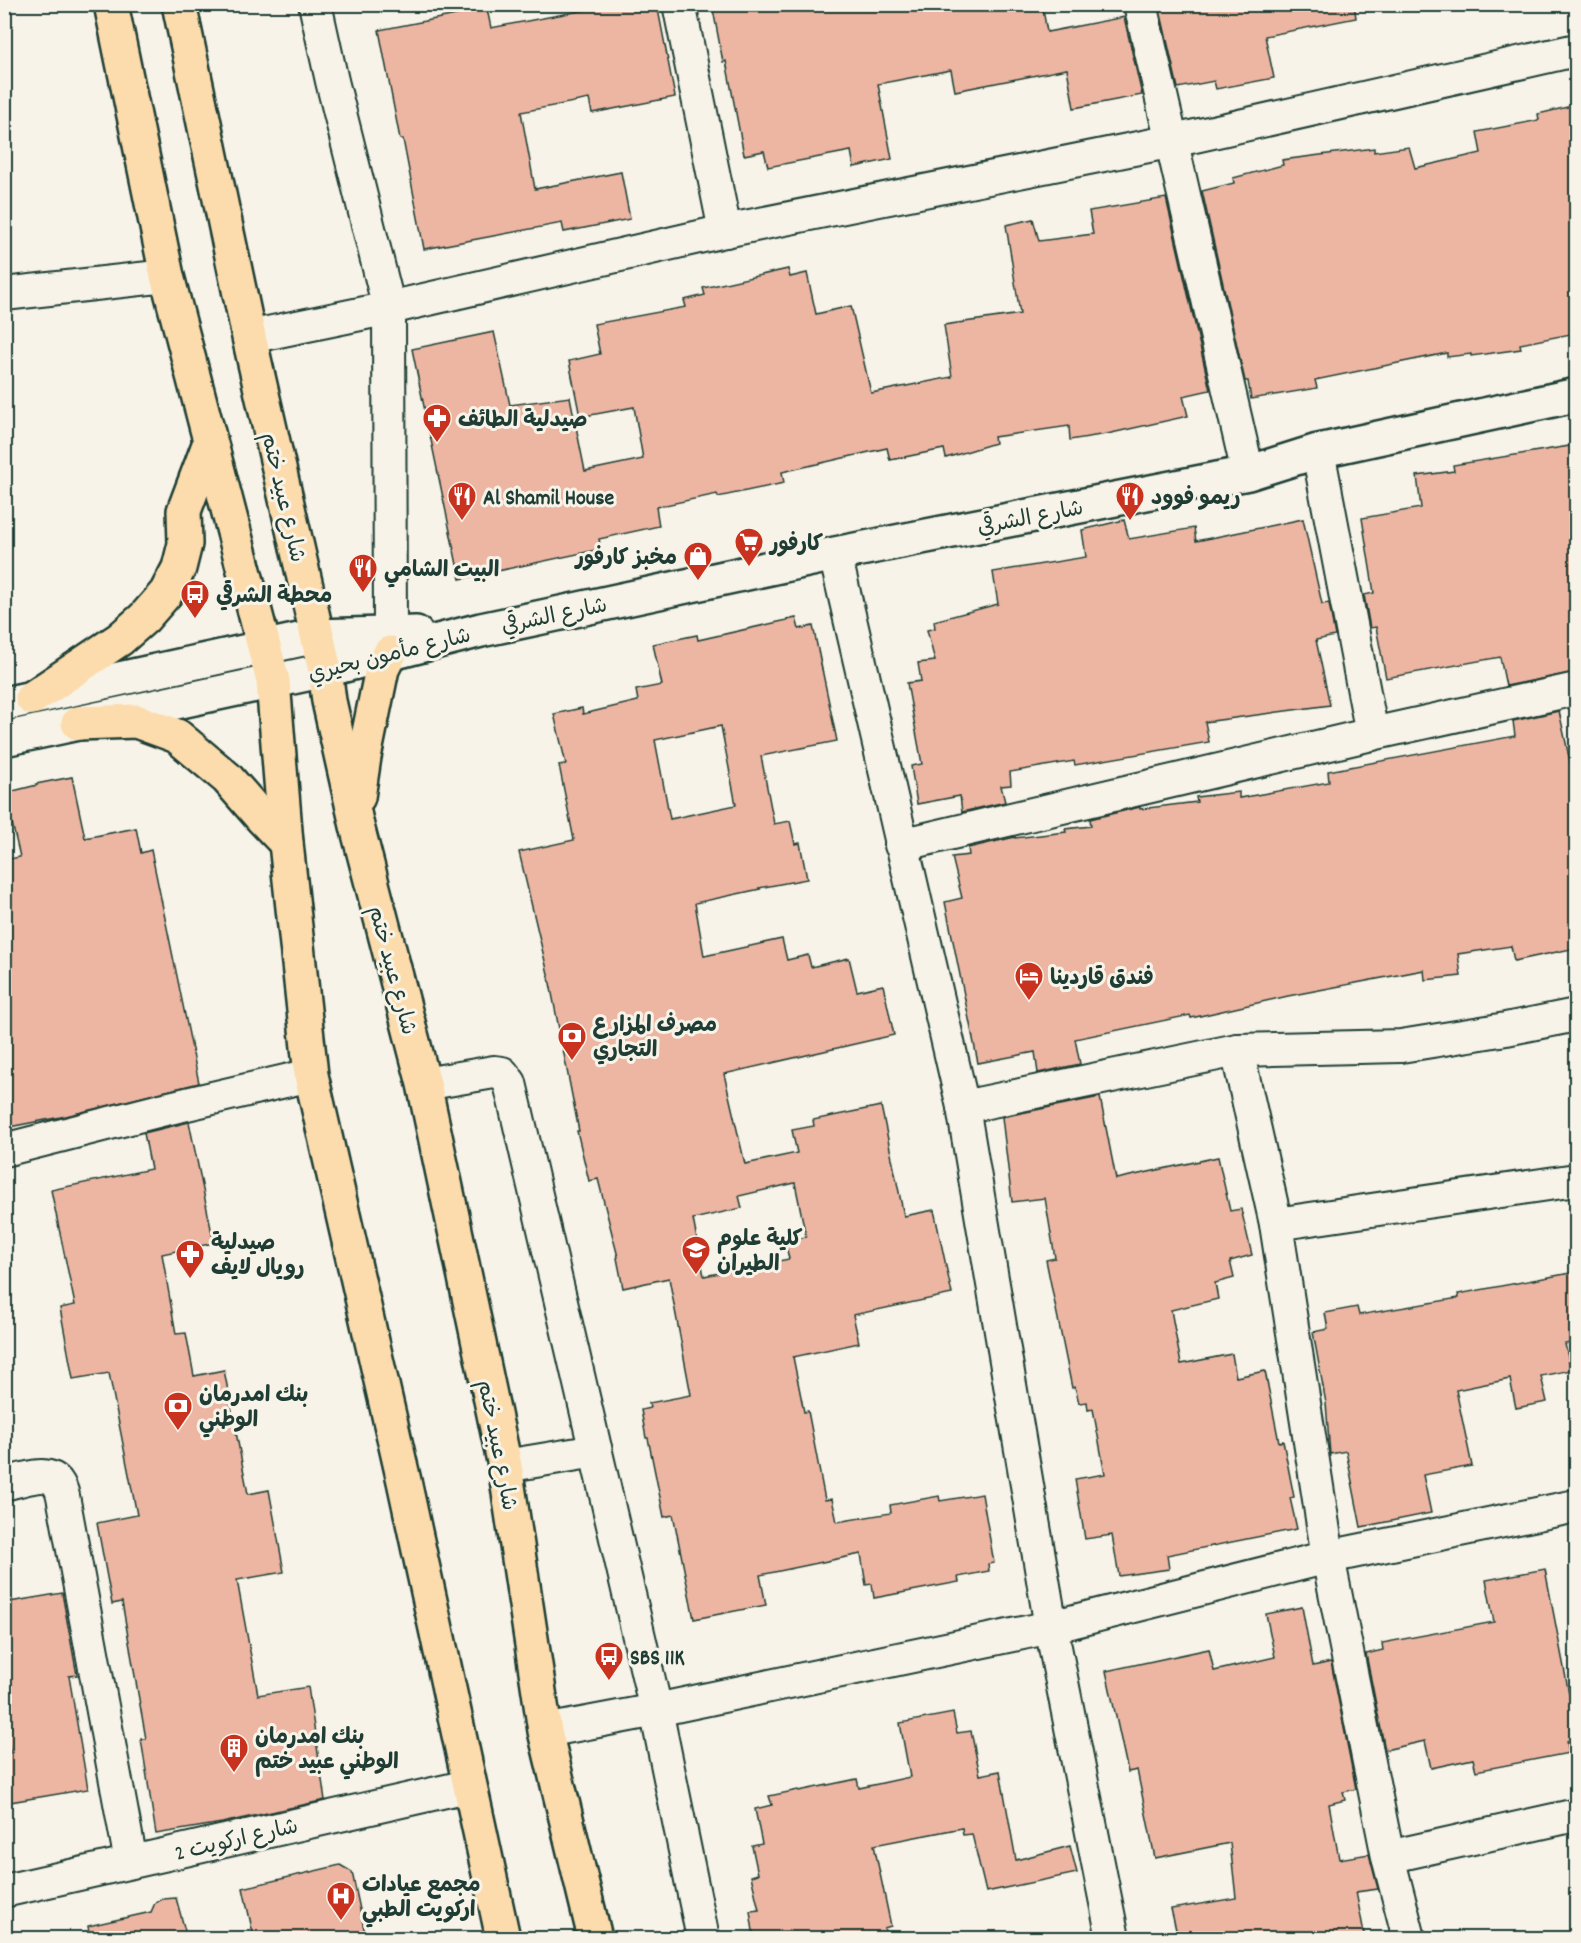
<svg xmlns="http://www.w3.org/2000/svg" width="1581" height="1943" viewBox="0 0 1581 1943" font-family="Dekko,'Playpen Sans Arabic',sans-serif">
  <rect width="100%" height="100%" fill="#f7f3e8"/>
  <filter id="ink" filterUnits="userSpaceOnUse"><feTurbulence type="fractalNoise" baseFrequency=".0167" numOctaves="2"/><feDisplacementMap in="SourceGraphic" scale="12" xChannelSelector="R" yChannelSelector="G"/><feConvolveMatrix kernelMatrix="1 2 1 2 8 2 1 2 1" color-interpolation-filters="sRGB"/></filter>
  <g filter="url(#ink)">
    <!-- building -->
    <g fill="#edb6a2" stroke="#1f3d34" stroke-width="1.5" fill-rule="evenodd">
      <polygon points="617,4 657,4 675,97 592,113 589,99 521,112 535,189 621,172 630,219 564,232 562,223 424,249 403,139 400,139 379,30 487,9 491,28"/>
      <polygon points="712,4 1042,4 1047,32 1124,17 1142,95 1074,108 1067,69 955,91 951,70 878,84 892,159 854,167 851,151 768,167 764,151 744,155 726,61 723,62"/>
      <polygon points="1187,4 1354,4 1356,18 1265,36 1274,78 1216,89 1214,81 1178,88 1160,10"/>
      <polygon points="1576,105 1576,333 1520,344 1521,349 1471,356 1471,354 1447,357 1447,353 1315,380 1317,388 1251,399 1248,381 1245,381 1202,191 1234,183 1233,178 1283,165 1282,160 1374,148 1374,152 1409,147 1415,168 1481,153 1477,132 1539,120 1538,114"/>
      <polygon points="1166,198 1210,390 1183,396 1188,416 1107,434 1070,440 1069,426 994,437 995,443 946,458 944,449 890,460 887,448 782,472 784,483 718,497 717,494 656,507 659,526 599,539 601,549 460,579 412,349 494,332 510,405 570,397 585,471 643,459 634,407 580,417 569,361 600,354 594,324 686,307 684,300 705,295 703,288 788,269 790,277 807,273 816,314 851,306 871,393 952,377 944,325 1020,314 1006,225 1033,219 1039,241 1093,234 1089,211"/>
      <polygon points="1576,445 1576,503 1571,504 1576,550 1576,672 1506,686 1500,657 1386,678 1376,627 1370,628 1364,595 1374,593 1362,518 1421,508 1417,476 1454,471 1453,465"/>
      <polygon points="1303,519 1322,604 1329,603 1335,636 1316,640 1330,705 1205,722 1209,742 1075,765 1074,761 1010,772 1011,785 1001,786 1005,802 962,812 960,796 917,804 911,766 922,764 907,683 921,681 918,663 935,661 927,630 935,628 934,621 998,604 993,572 1086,557 1082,530 1124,520 1129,539 1194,528 1196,541"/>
      <path d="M796 618 799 629 813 626 837 741 761 756 774 824 790 821 795 844 800 843 807 879 759 888 760 889 695 903 704 956 782 939 787 960 808 955 811 967 849 958 857 991 883 985 894 1035 724 1074 745 1164 797 1153 792 1130 814 1126 813 1120 881 1106 904 1216 934 1210 952 1294 853 1315 859 1343 793 1357 804 1412 808 1411 825 1500 832 1499 837 1522 891 1513 890 1505 939 1496 940 1501 982 1494 994 1563 988 1564 989 1571 958 1577 959 1582 874 1598 872 1584 866 1585 861 1554 760 1575 766 1605 694 1619 674 1519 673 1515 664 1517 648 1438H646L641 1410 650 1408 649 1403 691 1395 669 1278 623 1288 617 1258 618 1257 598 1179 589 1181 577 1131H579L549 978 519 852 574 840 559 765 566 764 554 714 582 708 583 714 638 701 636 690 662 685 653 644 697 635 698 640ZM721 726 736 805 670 819 655 740ZM795 1183 806 1237 785 1241 789 1259 704 1276 693 1219 742 1208 739 1196Z"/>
      <polygon points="1559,711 1576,789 1576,948 1514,961 1511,946 1458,954 1461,976 1425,980 1424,970 1288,996 1191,1018 1190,1015 1075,1039 1080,1064 1038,1073 1035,1052 978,1063 945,902 962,898 952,857 969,855 968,848 1015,837 1015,838 1066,832 1065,829 1091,826 1090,819 1140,807 1140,809 1197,802 1196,797 1239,792 1239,798 1329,782 1328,771 1515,736 1513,721"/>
      <polygon points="72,777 85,838 136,828 141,853 151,850 199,1083 66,1116 4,1128 4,860 20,857 5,793 37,785 36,784"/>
      <polygon points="1100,1097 1116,1179 1218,1157 1230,1211 1241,1209 1252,1255 1230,1261 1234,1278 1215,1283 1218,1299 1171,1310 1181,1364 1232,1354 1236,1377 1265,1371 1279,1442 1283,1441 1294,1497 1290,1498 1297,1529 1167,1555 1169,1569 1119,1576 1112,1535 1085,1539 1075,1479 1105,1474 1093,1409 1088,1410 1087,1402 1079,1403 1075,1387 1072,1388 1046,1260 1055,1258 1045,1198 1012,1202 1002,1117"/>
      <polygon points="189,1122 214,1243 162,1254 176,1334 186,1333 194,1376 224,1370 248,1494 269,1490 284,1572 237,1580 258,1695 308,1687 325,1800 222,1823 156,1834 141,1739 146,1739 122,1602 112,1604 97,1523 137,1515 109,1373 73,1379 60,1308 75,1305 51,1190 151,1169 144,1133"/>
      <polygon points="1576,1272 1576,1342 1565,1344 1571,1370 1541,1376 1547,1402 1516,1408 1510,1379 1456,1390 1472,1466 1423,1475 1431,1513 1361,1527 1346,1451 1330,1454 1326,1403 1313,1332 1328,1329 1325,1313 1357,1307 1359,1315 1459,1298 1458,1294"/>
      <polygon points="1545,1569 1569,1694 1576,1692 1576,1740 1567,1741 1569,1753 1476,1771 1473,1759 1431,1768 1425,1741 1385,1750 1366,1654 1383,1650 1382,1643 1494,1622 1486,1580"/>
      <polygon points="62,1593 77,1675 69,1676 88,1789 4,1803 4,1754 10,1753 4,1719 4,1603"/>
      <polygon points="1302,1607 1313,1666 1331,1662 1356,1789 1343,1792 1345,1800 1329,1804 1339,1859 1369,1854 1378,1889 1356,1892 1365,1938 1178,1938 1171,1909 1236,1898 1230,1843 1155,1858 1137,1770 1128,1772 1106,1671 1209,1649 1214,1671 1275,1657 1266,1614"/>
      <polygon points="953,1713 957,1733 971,1731 980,1775 1000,1771 1016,1860 1070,1846 1077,1873 986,1892 972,1834 963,1835 962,1828 874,1845 891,1926 884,1928 887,1938 754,1938 750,1911 759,1910 751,1876 758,1874 752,1846 762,1844 755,1809 772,1805 769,1796 798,1790 799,1791 857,1779 859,1788 910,1777 900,1723"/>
      <polygon points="340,1865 352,1872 366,1938 254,1938 243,1888"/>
      <polygon points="176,1898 187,1938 90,1938 88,1926 151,1912 155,1903 162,1899"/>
    </g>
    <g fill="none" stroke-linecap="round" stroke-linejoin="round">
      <!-- street casing -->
      <g stroke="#1f3d34" stroke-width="36">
        <g id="street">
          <polyline points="315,4 332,81 389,308 390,633"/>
          <polyline points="679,4 725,231"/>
          <polyline points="1140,4 1248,473"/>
          <polyline points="4,294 167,276"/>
          <polyline points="249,337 389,308 725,231 1173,141 1576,50"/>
          <polyline points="1318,451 1372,734"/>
          <polyline points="835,554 963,1107 1051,1627 1113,1938"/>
          <polyline points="901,845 1372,734 1576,689"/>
          <polyline points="1237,1050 1276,1224 1328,1557 1388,1857 1409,1938"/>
          <polyline points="424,1084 494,1072 502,1073 510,1083 656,1710 703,1938"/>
          <polyline points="963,1107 1237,1050 1401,1046 1506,1029 1576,1015"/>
          <polyline points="4,1150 161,1110 311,1075"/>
          <polyline points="1276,1224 1576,1180"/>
          <polyline points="505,1466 596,1451"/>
          <path d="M4 1484C19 1481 46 1469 57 1482 60 1486 62 1491 63 1496L131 1862"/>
          <polyline points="545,1731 656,1710 1051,1627 1328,1557 1576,1506"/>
          <polyline points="1388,1857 1576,1815"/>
          <polyline points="4,1891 468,1786"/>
        </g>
      </g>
      <!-- secondary casing -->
      <g stroke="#1f3d34" stroke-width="38">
        <g id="secondary">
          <polyline points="4,704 317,636 416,633"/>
          <polyline points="4,739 325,670 481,630 547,616 835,554 1248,473 1318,451 1576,395"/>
        </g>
      </g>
      <!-- primary casing -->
      <g stroke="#1f3d34" stroke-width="38">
        <g id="primary">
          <polyline points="111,4 167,276 273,681 286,843 311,1075 404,1481 503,1938"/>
          <polyline points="179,4 249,337 325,670 329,701 357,826 424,1084 505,1466 545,1731 595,1938"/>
          <polyline points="32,698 120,639 144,618 166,593 179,568 185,544 184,511 210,442"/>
          <polyline points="78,723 136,721 177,736 227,778 261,817 286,843"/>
          <polyline points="358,797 364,757 382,669 390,653"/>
        </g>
      </g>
      <!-- street -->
      <use href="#street" stroke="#f7f3e8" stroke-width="32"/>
      <!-- secondary -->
      <use href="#secondary" stroke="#f7f3e8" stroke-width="33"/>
      <!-- primary -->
      <use href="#primary" stroke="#fcdcac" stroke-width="33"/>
    </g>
  </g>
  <!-- icons -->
  <defs>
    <g id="pharmacy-pin" transform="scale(1.5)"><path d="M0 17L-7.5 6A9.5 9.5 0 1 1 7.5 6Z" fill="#c8321e" stroke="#f7f3e8"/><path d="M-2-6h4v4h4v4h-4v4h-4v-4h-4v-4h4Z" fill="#fff"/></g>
    <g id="restaurant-pin" transform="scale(1.5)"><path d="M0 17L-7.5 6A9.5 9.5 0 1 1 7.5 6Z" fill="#c8321e" stroke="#f7f3e8"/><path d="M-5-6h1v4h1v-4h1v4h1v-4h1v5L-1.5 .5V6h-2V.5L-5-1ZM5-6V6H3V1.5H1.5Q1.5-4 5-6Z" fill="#fff"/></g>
    <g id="supermarket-pin" transform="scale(1.5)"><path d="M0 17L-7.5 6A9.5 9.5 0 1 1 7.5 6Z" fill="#c8321e" stroke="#f7f3e8"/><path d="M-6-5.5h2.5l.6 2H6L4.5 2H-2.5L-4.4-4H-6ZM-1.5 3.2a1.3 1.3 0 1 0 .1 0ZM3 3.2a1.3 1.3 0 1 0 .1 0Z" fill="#fff"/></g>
    <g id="shop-pin" transform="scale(1.5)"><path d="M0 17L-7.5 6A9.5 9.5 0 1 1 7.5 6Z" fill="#c8321e" stroke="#f7f3e8"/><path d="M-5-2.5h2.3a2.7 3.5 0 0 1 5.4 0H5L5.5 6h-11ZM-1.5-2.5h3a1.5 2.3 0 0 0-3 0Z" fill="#fff"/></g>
    <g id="bus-pin" transform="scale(1.5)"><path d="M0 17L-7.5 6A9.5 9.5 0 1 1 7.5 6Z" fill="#c8321e" stroke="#f7f3e8"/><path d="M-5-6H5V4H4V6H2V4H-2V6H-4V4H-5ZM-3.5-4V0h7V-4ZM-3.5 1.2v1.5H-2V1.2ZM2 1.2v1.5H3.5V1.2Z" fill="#fff"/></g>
    <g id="hotel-pin" transform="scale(1.5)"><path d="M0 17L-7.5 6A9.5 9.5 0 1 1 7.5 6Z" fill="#c8321e" stroke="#f7f3e8"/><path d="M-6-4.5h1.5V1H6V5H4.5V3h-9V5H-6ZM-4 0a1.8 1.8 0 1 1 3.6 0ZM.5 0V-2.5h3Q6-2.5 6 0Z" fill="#fff"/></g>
    <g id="bank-pin" transform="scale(1.5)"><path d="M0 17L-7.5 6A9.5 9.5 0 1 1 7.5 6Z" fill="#c8321e" stroke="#f7f3e8"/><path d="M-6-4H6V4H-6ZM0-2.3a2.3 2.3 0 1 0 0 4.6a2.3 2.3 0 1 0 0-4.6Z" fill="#fff"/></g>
    <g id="university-pin" transform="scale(1.5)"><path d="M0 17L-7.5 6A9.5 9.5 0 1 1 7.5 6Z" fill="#c8321e" stroke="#f7f3e8"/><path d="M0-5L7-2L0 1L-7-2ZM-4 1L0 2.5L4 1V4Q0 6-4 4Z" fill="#fff"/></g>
    <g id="building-pin" transform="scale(1.5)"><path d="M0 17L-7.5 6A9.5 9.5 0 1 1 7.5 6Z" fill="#c8321e" stroke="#f7f3e8"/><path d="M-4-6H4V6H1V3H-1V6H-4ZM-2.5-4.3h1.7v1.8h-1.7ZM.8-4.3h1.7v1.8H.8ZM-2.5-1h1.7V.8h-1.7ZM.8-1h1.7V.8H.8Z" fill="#fff"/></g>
    <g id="hospital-pin" transform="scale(1.5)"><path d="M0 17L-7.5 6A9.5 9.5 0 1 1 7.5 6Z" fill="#c8321e" stroke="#f7f3e8"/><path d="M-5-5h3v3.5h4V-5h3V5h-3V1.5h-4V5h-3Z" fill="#fff"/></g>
  </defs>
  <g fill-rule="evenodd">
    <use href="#pharmacy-pin" x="437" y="418"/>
    <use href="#restaurant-pin" x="462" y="496"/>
    <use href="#restaurant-pin" x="1130" y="496"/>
    <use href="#supermarket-pin" x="749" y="542"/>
    <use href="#shop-pin" x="698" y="556"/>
    <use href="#restaurant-pin" x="363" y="568"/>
    <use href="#bus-pin" x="195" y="594"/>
    <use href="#hotel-pin" x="1029" y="976"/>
    <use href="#bank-pin" x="572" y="1036"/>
    <use href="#university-pin" x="696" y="1250"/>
    <use href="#pharmacy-pin" x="190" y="1254"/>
    <use href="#bank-pin" x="178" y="1406"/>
    <use href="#bus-pin" x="609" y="1656"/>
    <use href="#building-pin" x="234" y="1748"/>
    <use href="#hospital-pin" x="341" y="1896"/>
  </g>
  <g text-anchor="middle" stroke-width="6" stroke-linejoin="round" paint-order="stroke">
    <!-- poi labels -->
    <g font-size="22" font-weight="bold" fill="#1f3d34" stroke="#f7f3e8" text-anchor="start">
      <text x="458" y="426">صيدلية الطائف</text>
      <text x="483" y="504">Al Shamil House</text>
      <text x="1151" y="504">ريمو فوود</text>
      <text x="770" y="550">كارفور</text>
      <text x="677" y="564" text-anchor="end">مخبز كارفور</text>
      <text x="384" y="576">البيت الشامي</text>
      <text x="216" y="602">محطة الشرقي</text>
      <text x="1050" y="984">فندق قاردينا</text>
      <text x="593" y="1031">مصرف المزارع<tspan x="593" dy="25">التجاري</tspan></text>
      <text x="717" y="1245">كلية علوم<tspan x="717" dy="25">الطيران</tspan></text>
      <text x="211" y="1249">صيدلية<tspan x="211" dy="25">رويال لايف</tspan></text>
      <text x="199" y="1401">بنك امدرمان<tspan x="199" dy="25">الوطني</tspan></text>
      <text x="630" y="1664">SBS 11K</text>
      <text x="255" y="1743">بنك امدرمان<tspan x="255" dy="25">الوطني عبيد ختم</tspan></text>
      <text x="362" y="1891">مجمع عيادات<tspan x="362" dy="25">اركويت الطبي</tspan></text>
    </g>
    <!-- street labels -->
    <g font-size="22" fill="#1f3d34" stroke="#f7f3e8">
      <text transform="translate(285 497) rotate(77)" y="8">شارع عبيد ختم</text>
      <text transform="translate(1030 516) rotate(-11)" y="8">شارع الشرقي</text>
      <text transform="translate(554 614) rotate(-12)" y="8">شارع الشرقي</text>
      <text transform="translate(389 653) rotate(-14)" y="8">شارع مأمون بحيري</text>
      <text transform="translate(394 970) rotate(75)" y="8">شارع عبيد ختم</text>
      <text transform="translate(499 1445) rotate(79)" y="8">شارع عبيد ختم</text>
      <text transform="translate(236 1838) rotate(-13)" y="8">شارع اركويت 2</text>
    </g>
  </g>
  <!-- margin -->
  <rect width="1581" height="1943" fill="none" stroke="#f7f3e8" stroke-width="24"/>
  <rect x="12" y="12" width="1557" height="1919" fill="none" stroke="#1f3d34" stroke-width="2" filter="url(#ink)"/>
</svg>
